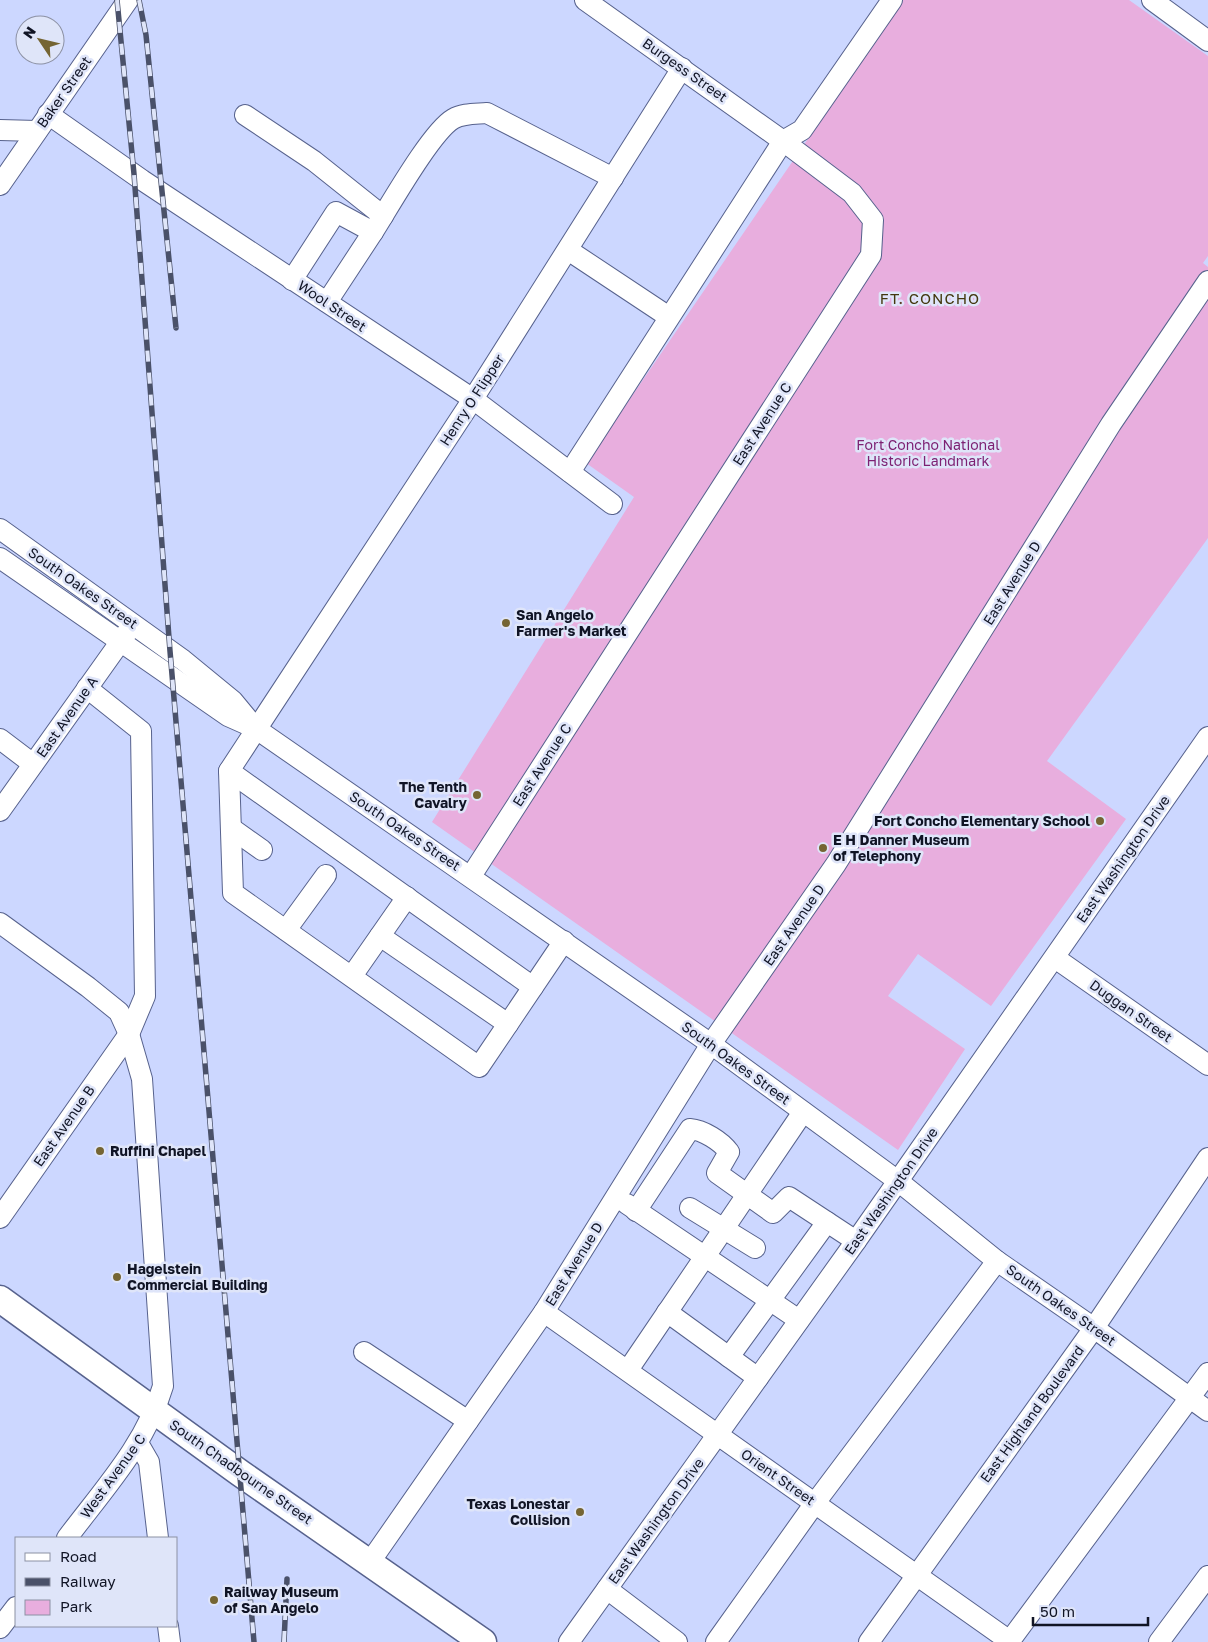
<svg xmlns="http://www.w3.org/2000/svg" width="1208" height="1642" viewBox="0 0 1208 1642" font-family="'Golos Text',sans-serif">
  <rect width="100%" height="100%" fill="#ccd7ff"/>
  <!-- green -->
  <polygon fill="#e8aede" points="903,0 1129,0 1208,56 1208,256 1203,263 1208,267 1208,538 1047,761 1126,819 991,1006 918,954 888,996 965,1049 898,1150 432,822 634,497 586,463"/>
  <g fill="none" stroke-linecap="round" stroke-linejoin="round">
    <!-- minor casing -->
    <g stroke="#57628d" stroke-width="22">
      <g id="minor">
        <polyline points="1152,0 1208,41"/>
        <polyline points="48,114 142,180 473,399 612,504"/>
        <polyline points="245,115 314,161 383,216"/>
        <polyline points="0,130 37,131"/>
        <polyline points="0,185 128,0"/>
        <path d="M373 232C389 207 431 132 453 119 463 113 476 114 487 113L613 178"/>
        <polyline points="568,250 669,317"/>
        <polyline points="292,280 336,212 373,232 327,302"/>
        <polyline points="570,472 783,141 802,130 892,0"/>
        <polyline points="0,529 183,660 233,701 252,724"/>
        <polyline points="0,558 228,716 255,728 711,1044 898,1181 997,1261 1094,1328 1208,1411"/>
        <polyline points="0,739 33,764"/>
        <polyline points="229,771 533,987"/>
        <polyline points="0,811 128,631"/>
        <polyline points="231,828 262,850"/>
        <polyline points="471,876 871,255 873,220 852,193 783,141 585,0"/>
        <path d="M0 923 88 987 119 1012 129 1034 142 1079 163 1386C146 1444 103 1490 67 1538"/>
        <polyline points="286,930 326,875"/>
        <polyline points="380,936 508,1024"/>
        <polyline points="564,941 479,1067 233,893 229,771 473,399 682,68"/>
        <polyline points="1055,958 1208,1065"/>
        <polyline points="352,976 407,897"/>
        <polyline points="627,1204 799,1320"/>
        <polyline points="690,1208 755,1248"/>
        <path d="M636 1211 690 1129C703 1130 721 1141 729 1152L717 1173 773 1213 789 1197 856 1241"/>
        <polyline points="0,1218 129,1034 145,996 141,731 87,688"/>
        <polyline points="544,1312 1011,1642"/>
        <polyline points="667,1312 758,1378"/>
        <polyline points="364,1352 468,1421"/>
        <polyline points="729,1357 827,1222"/>
        <polyline points="628,1370 803,1112"/>
        <polyline points="138,1443 149,1462 158,1538"/>
        <polyline points="370,1562 544,1312 711,1044 836,864 1111,424 1208,281"/>
        <polyline points="607,1589 677,1642"/>
        <polyline points="168,1626 170,1642"/>
        <polyline points="0,1628 16,1607"/>
        <polyline points="569,1642 856,1241 1208,737"/>
        <polyline points="716,1642 815,1503 997,1261"/>
        <polyline points="869,1642 1094,1328 1208,1158"/>
        <polyline points="1009,1642 1208,1373"/>
        <polyline points="1159,1642 1208,1576"/>
      </g>
    </g>
    <!-- major casing -->
    <g stroke="#57628d" stroke-width="29">
      <polyline id="major" points="0,1299 240,1473 483,1642"/>
    </g>
    <!-- minor -->
    <use href="#minor" stroke="#fff" stroke-width="20"/>
    <!-- major -->
    <use href="#major" stroke="#fff" stroke-width="26"/>
    <!-- rail casing -->
    <g stroke="#4a5169" stroke-width="5.5">
      <g id="rail">
        <polyline points="117,0 134,174 170,651 254,1642"/>
        <polyline points="139,0 146,35 176,328"/>
        <polyline points="284,1642 287,1579"/>
      </g>
    </g>
    <!-- rail -->
    <use href="#rail" stroke="#dfe5f9" stroke-width="4" stroke-dasharray="11" stroke-linecap="butt"/>
  </g>
  <!-- markers -->
  <g fill="#756533" stroke="#dfe5f9" stroke-width="2">
    <circle cx="506" cy="623" r="5"/>
    <circle cx="477" cy="795" r="5"/>
    <circle cx="1100" cy="821" r="5"/>
    <circle cx="823" cy="848" r="5"/>
    <circle cx="100" cy="1151" r="5"/>
    <circle cx="117" cy="1277" r="5"/>
    <circle cx="580" cy="1512" r="5"/>
    <circle cx="214" cy="1600" r="5"/>
  </g>
  <g text-anchor="middle" stroke-width="5" stroke-linejoin="round" paint-order="stroke">
    <!-- street labels -->
    <g font-size="14" fill="#101425" stroke="#dfe5f9">
      <text transform="translate(685 70) rotate(35)" y="5">Burgess Street</text>
      <text transform="translate(64 92) rotate(-55)" y="5">Baker Street</text>
      <text transform="translate(332 306) rotate(34)" y="5">Wool Street</text>
      <text transform="translate(472 400) rotate(-57)" y="5">Henry O Flipper</text>
      <text transform="translate(762 424) rotate(-57)" y="5">East Avenue C</text>
      <text transform="translate(1012 583) rotate(-58)" y="5">East Avenue D</text>
      <text transform="translate(83 588) rotate(35)" y="5">South Oakes Street</text>
      <text transform="translate(67 717) rotate(-55)" y="5">East Avenue A</text>
      <text transform="translate(542 765) rotate(-57)" y="5">East Avenue C</text>
      <text transform="translate(405 831) rotate(34)" y="5">South Oakes Street</text>
      <text transform="translate(1123 859) rotate(-55)" y="5">East Washington Drive</text>
      <text transform="translate(794 925) rotate(-55)" y="5">East Avenue D</text>
      <text transform="translate(1131 1011) rotate(35)" y="5">Duggan Street</text>
      <text transform="translate(736 1063) rotate(36)" y="5">South Oakes Street</text>
      <text transform="translate(64 1126) rotate(-55)" y="5">East Avenue B</text>
      <text transform="translate(891 1191) rotate(-55)" y="5">East Washington Drive</text>
      <text transform="translate(574 1264) rotate(-58)" y="5">East Avenue D</text>
      <text transform="translate(1061 1305) rotate(35)" y="5">South Oakes Street</text>
      <text transform="translate(1032 1414) rotate(-54)" y="5">East Highland Boulevard</text>
      <text transform="translate(241 1472) rotate(35)" y="5">South Chadbourne Street</text>
      <text transform="translate(113 1476) rotate(-54)" y="5">West Avenue C</text>
      <text transform="translate(778 1477) rotate(35)" y="5">Orient Street</text>
      <text transform="translate(656 1521) rotate(-54)" y="5">East Washington Drive</text>
    </g>
    <!-- park labels -->
    <g font-size="14" fill="#7d2173" stroke="#dfe5f9">
      <text x="928" y="450">Fort Concho National<tspan x="928" dy="16">Historic Landmark</tspan></text>
    </g>
    <!-- poi labels -->
    <g font-size="14" font-weight="bold" fill="#101425" stroke="#dfe5f9" text-anchor="start">
      <text x="516" y="620">San Angelo<tspan x="516" dy="16">Farmer's Market</tspan></text>
      <text x="467" y="792" text-anchor="end">The Tenth<tspan x="467" dy="16">Cavalry</tspan></text>
      <text x="1090" y="826" text-anchor="end">Fort Concho Elementary School</text>
      <text x="833" y="845">E H Danner Museum<tspan x="833" dy="16">of Telephony</tspan></text>
      <text x="110" y="1156">Ruffini Chapel</text>
      <text x="127" y="1274">Hagelstein<tspan x="127" dy="16">Commercial Building</tspan></text>
      <text x="570" y="1509" text-anchor="end">Texas Lonestar<tspan x="570" dy="16">Collision</tspan></text>
      <text x="224" y="1597">Railway Museum<tspan x="224" dy="16">of San Angelo</tspan></text>
    </g>
    <!-- neighbourhood labels -->
    <g font-size="15" letter-spacing="1" fill="#43370d" stroke="#dfe5f9">
      <text x="930" y="304">FT. CONCHO</text>
    </g>
  </g>
  <!-- legend -->
  <rect x="15" y="1537" width="162" height="90" fill="#dfe5f9" stroke="#8c91a4"/>
  <rect x="25" y="1553" width="25" height="8" fill="#ffffff" stroke="#8c91a4"/>
  <text x="60" y="1562" font-size="15" fill="#101425">Road</text>
  <rect x="25" y="1578" width="25" height="8" fill="#4a5169" stroke="#8c91a4"/>
  <text x="60" y="1587" font-size="15" fill="#101425">Railway</text>
  <rect x="25" y="1600" width="25" height="15" fill="#e8aede" stroke="#8c91a4"/>
  <text x="60" y="1612" font-size="15" fill="#101425">Park</text>
  <!-- north arrow -->
  <g transform="translate(40 40) rotate(305)"><circle r="24" fill="#dfe5f9" stroke="#8c91a4"/>
  <path d="M0-4L9 19L0 12L-9 19Z" fill="#756533"/>
  <text y="-8" font-size="14" font-weight="bold" text-anchor="middle" fill="#101425">N</text>
  </g>
  <!-- scale -->
  <path d="M1033 1617v8h115v-8" fill="none" stroke="#101425" stroke-width="2.5"/>
  <text x="1040" y="1617" font-size="15" fill="#101425" stroke="#dfe5f9" stroke-width="4" paint-order="stroke">50 m</text>
</svg>
